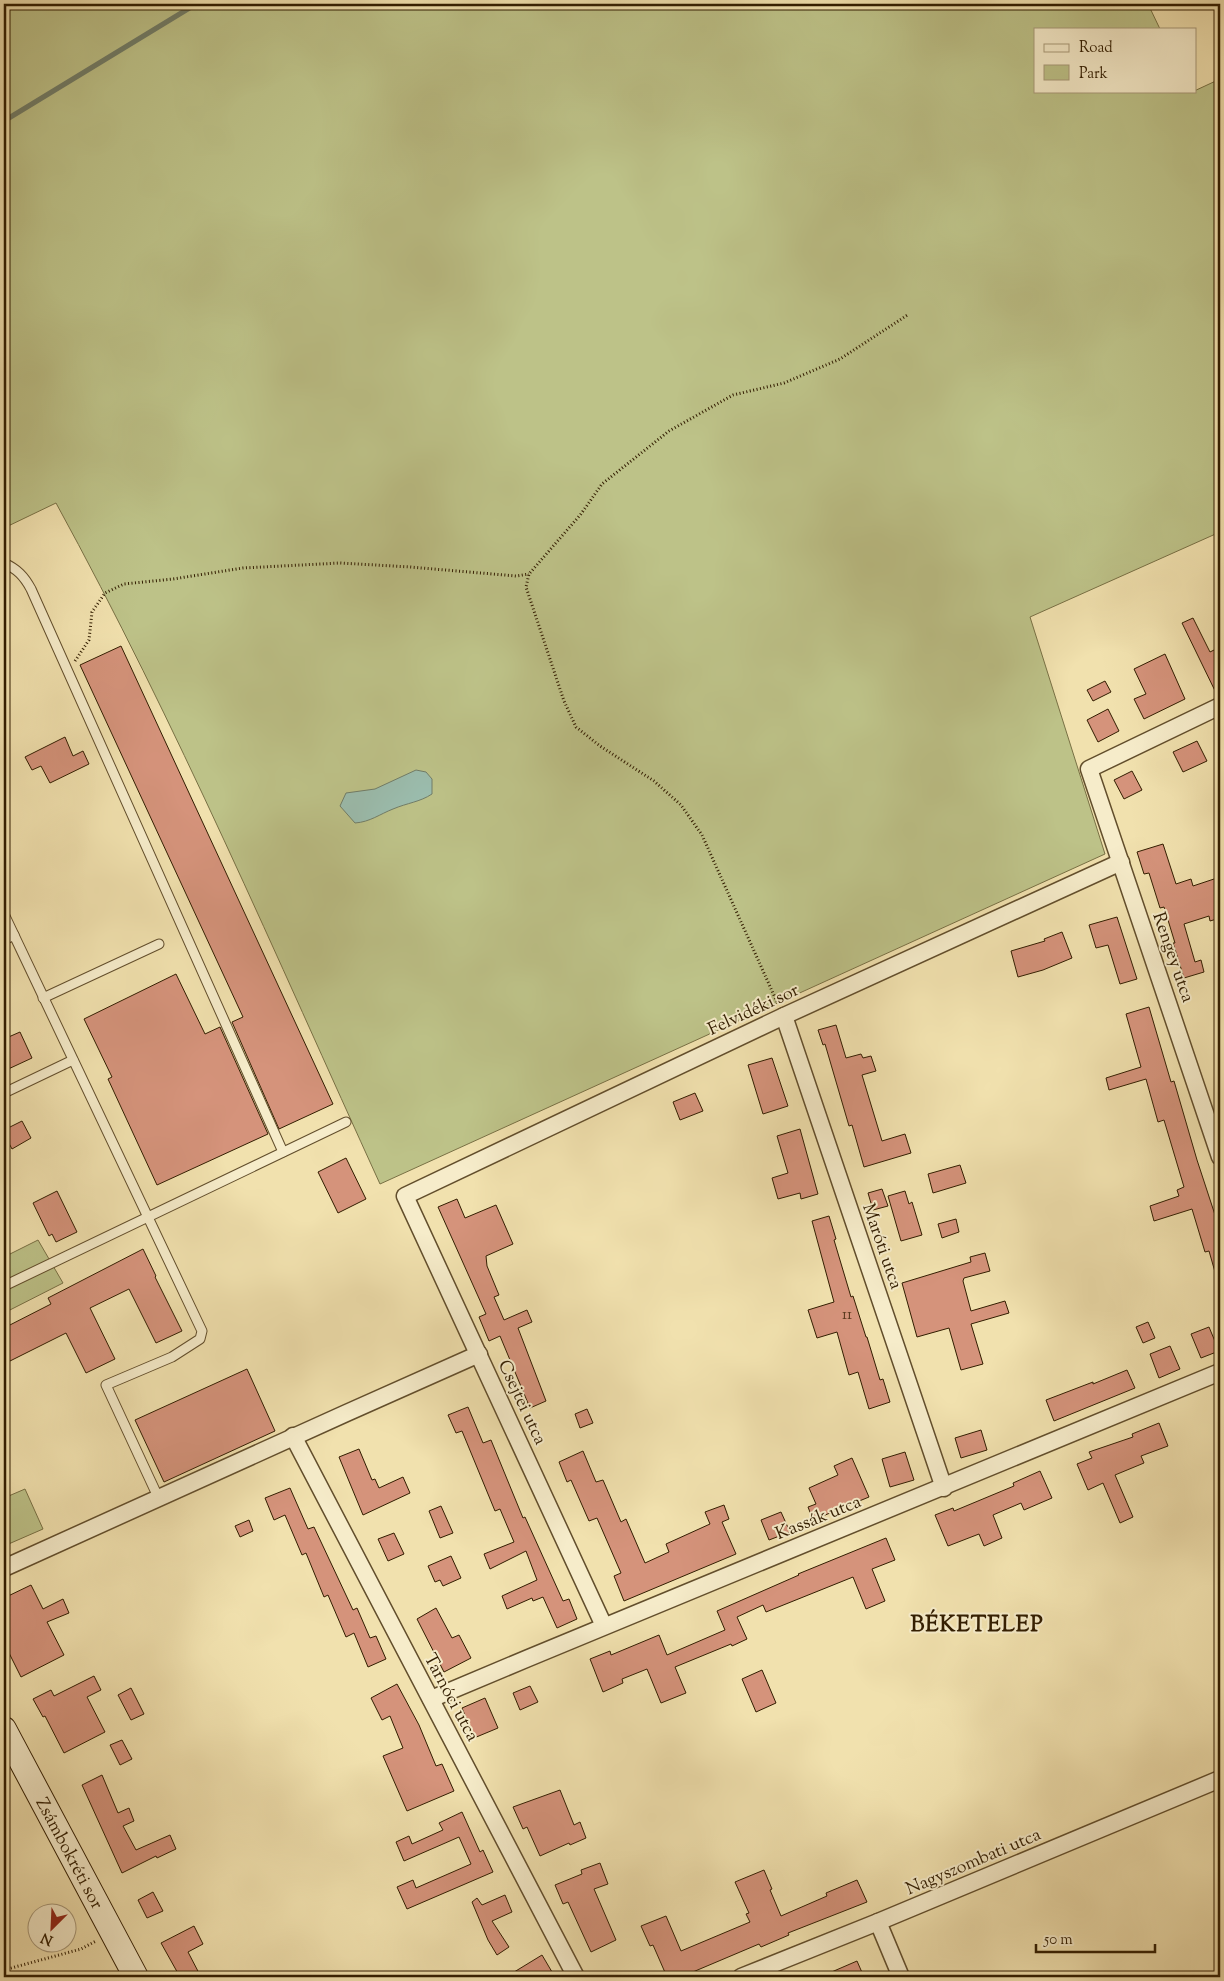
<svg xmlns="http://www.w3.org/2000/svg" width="1224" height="1981" viewBox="0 0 1224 1981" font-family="'Sorts Mill Goudy',serif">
  <rect width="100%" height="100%" fill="#f1e1ae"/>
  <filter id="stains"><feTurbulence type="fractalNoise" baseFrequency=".004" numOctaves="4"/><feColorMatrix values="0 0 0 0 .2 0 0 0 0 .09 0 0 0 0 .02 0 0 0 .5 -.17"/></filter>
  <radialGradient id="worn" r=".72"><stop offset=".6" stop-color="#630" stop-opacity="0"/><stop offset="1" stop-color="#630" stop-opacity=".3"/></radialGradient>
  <!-- green -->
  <g fill="#bdc288" stroke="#787044">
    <path d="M4 4H1148L1160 29H1035V91L1192 92 1220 79V532L1030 617 1105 854 380 1184C276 956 177 724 56 503L4 528Z"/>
    <polygon points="38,1240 63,1283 4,1313 4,1257"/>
    <polygon points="25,1489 43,1529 4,1546 4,1498"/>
  </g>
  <!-- water -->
  <path fill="#9bbdae" stroke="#717d68" d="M416 770 426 772 432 779V794C420 802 407 803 393 809 380 814 370 822 355 823L340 806 346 793 375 789Z"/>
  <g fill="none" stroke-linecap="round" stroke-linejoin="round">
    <!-- stream -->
    <polyline stroke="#717d68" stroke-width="5" points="4,121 196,4"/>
  </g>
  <!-- building -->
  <g fill="#d5937b" stroke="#321d00">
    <polygon points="1193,618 1210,652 1214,650 1220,662 1220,696 1218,697 1182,623"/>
    <polygon points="121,646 333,1104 279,1129 232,1022 243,1017 80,665"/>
    <polygon points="1165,654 1185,699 1144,719 1134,699 1146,694 1134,669"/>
    <polygon points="1105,681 1111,692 1093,701 1087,690"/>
    <polygon points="1108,709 1119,731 1098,742 1087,720"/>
    <polygon points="65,737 73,756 83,751 89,764 50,783 41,766 32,770 25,757"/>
    <polygon points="1197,741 1207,761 1183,772 1173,752"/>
    <polygon points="1132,771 1142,790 1124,799 1114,780"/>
    <polygon points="1163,844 1176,884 1191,879 1193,886 1220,877 1220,918 1210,921 1209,916 1184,924 1195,962 1201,960 1204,972 1184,978 1173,943 1175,943 1164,907 1160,908 1149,873 1144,874 1137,852"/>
    <polygon points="1117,917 1137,979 1120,984 1108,945 1096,948 1089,925"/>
    <polygon points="1062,932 1072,958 1043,970 1018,977 1011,951 1045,941 1044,939"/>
    <polygon points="176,974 205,1034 220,1027 268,1134 157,1185 108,1079 112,1077 84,1019"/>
    <polygon points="1149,1007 1171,1082 1174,1081 1197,1160 1218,1224 1220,1223 1220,1279 1217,1279 1209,1251 1205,1252 1192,1209 1154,1221 1150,1206 1179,1196 1177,1190 1184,1187 1164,1120 1158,1122 1146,1079 1109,1090 1106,1078 1141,1067 1126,1014"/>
    <polygon points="836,1025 846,1058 861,1054 863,1058 871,1056 876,1071 862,1075 882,1141 905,1134 911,1153 864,1167 852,1125 849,1126 825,1044 823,1045 818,1030"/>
    <polygon points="20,1032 32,1058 4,1071 4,1039"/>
    <polygon points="772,1058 788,1106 763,1114 748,1065"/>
    <polygon points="695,1093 703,1111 680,1120 673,1102"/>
    <polygon points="22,1121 31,1138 12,1149 4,1134 4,1130"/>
    <polygon points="800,1129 818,1194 801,1199 800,1193 778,1199 772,1178 788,1173 777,1136"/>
    <polygon points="346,1158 366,1199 338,1213 318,1172"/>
    <polygon points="960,1165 966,1183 933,1193 928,1174"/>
    <polygon points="882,1189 888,1206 873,1210 868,1193"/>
    <polygon points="57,1191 77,1232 56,1242 52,1234 49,1236 33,1203"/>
    <polygon points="905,1191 909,1204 912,1202 922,1235 901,1241 888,1196"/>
    <polygon points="457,1199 465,1218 496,1205 513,1244 486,1256 487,1266 499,1295 494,1297 504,1320 527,1310 532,1322 518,1328 546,1401 530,1408 500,1336 489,1341 479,1317 486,1314 438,1207"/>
    <polygon points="829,1216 836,1239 834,1240 851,1297 853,1296 866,1337 867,1337 880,1380 883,1379 890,1402 869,1409 858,1372 849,1375 837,1332 817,1338 808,1310 834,1302 812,1221"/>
    <polygon points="956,1219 959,1232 942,1238 938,1224"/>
    <polygon points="143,1249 156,1276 155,1277 182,1331 156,1343 129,1289 90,1308 115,1359 86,1373 66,1333 4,1364 4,1328 51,1304 48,1298"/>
    <polygon points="985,1253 990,1271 964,1278 963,1281 971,1311 1005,1301 1009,1313 971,1324 983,1364 961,1370 949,1328 917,1337 902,1283 971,1262 970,1257"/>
    <polygon points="1148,1322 1155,1338 1143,1343 1136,1327"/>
    <polygon points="1209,1327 1219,1351 1201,1358 1191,1334"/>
    <polygon points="1170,1346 1180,1369 1159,1378 1150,1354"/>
    <polygon points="247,1369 275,1431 164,1482 135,1420"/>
    <polygon points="1127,1370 1135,1388 1054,1421 1046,1400 1093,1382 1093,1384"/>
    <polygon points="468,1407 483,1443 491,1440 523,1518 525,1517 563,1601 569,1599 577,1619 557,1628 543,1597 533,1601 532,1598 507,1609 502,1596 537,1580 526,1551 490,1569 484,1554 514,1542 500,1509 495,1511 462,1431 456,1433 448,1415"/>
    <polygon points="587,1409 593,1423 580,1428 575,1414"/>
    <polygon points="1159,1423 1168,1446 1141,1456 1144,1463 1115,1475 1133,1517 1120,1523 1103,1483 1088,1490 1077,1464 1092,1458 1089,1452 1133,1437 1132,1434"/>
    <polygon points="981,1430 987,1450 961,1458 955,1438"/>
    <polygon points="359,1449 372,1480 375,1479 379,1488 403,1477 410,1493 363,1515 339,1457"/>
    <polygon points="583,1451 596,1482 603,1480 621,1522 626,1519 645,1563 669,1552 666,1544 710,1524 705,1512 724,1505 729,1519 722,1522 736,1554 624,1601 614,1576 621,1573 597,1518 589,1521 571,1480 567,1482 559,1462"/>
    <polygon points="905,1452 914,1480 890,1487 882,1459"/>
    <polygon points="852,1458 869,1497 813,1520 808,1507 816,1504 809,1488 838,1475 834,1466"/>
    <polygon points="1040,1471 1052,1498 1024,1510 1021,1503 993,1515 1002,1538 984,1546 979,1534 948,1546 935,1515 953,1508 954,1511 1014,1486 1013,1483"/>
    <polygon points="290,1488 308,1529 314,1527 353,1610 357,1608 370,1638 376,1636 386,1659 368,1667 354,1633 346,1637 328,1595 324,1597 306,1553 302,1555 285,1515 274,1520 265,1498"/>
    <polygon points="441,1506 453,1533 440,1538 429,1511"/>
    <polygon points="781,1512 790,1532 769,1540 761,1520"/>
    <polygon points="249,1520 253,1531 240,1537 235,1526"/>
    <polygon points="394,1533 404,1554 388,1561 378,1539"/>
    <polygon points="886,1538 895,1560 872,1569 885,1601 866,1609 853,1577 766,1612 763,1605 737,1617 747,1639 732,1646 731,1644 675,1667 686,1693 661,1703 647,1669 622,1679 623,1683 603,1692 590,1659 610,1651 611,1655 659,1635 667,1655 725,1630 717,1611 799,1575 798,1574"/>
    <polygon points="451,1556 461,1578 443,1586 440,1580 435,1582 428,1566"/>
    <polygon points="31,1585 43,1609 63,1599 69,1613 47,1622 64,1655 21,1677 4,1643 4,1598"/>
    <polygon points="436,1608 452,1638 459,1635 471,1658 444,1672 417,1619"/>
    <polygon points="762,1670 776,1703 756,1712 742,1679"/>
    <polygon points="94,1676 101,1690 87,1697 105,1732 64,1753 45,1716 43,1717 33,1699 51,1690 54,1696"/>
    <polygon points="397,1684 419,1725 436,1766 442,1764 454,1791 407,1811 383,1756 403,1748 390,1716 382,1720 371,1698"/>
    <polygon points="530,1686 538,1702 520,1710 513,1693"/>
    <polygon points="131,1688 144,1714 131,1720 118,1695"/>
    <polygon points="485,1698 498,1728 474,1738 462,1708"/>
    <polygon points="122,1740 132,1759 120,1765 110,1745"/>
    <polygon points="102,1775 118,1813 129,1808 134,1821 123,1826 136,1850 170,1835 176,1849 157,1858 156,1856 122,1873 82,1785"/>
    <polygon points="560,1790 574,1825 580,1822 586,1838 570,1845 569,1843 540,1856 527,1827 523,1829 513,1807"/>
    <polygon points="462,1812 480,1852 483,1850 493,1872 407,1909 397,1887 413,1880 416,1888 471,1864 459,1837 404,1861 396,1842 409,1836 412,1844 443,1830 439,1823"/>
    <polygon points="600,1863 608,1884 594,1889 616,1940 591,1952 568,1902 563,1904 555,1885 582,1874 581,1870"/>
    <polygon points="764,1870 772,1889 770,1890 781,1916 827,1896 826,1893 857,1880 867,1902 788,1933 789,1935 761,1947 759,1944 681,1977 667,1977 653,1945 650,1946 641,1926 666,1916 681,1951 750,1922 746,1914 749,1913 735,1882"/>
    <polygon points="153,1892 163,1911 147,1918 138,1900"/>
    <polygon points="505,1895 512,1912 492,1921 509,1947 497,1955 488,1940 472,1902 477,1898 482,1905"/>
    <polygon points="194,1926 203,1944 188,1952 201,1977 180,1977 161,1943"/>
    <polygon points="542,1955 555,1977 506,1977"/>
    <polygon points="857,1961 864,1977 820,1977"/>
  </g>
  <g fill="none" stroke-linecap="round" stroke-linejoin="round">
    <!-- lane casing -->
    <g stroke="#624e2c" stroke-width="11">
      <g id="lane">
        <path d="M4 563C17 569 24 576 31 589L283 1152"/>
        <polyline points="4,914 202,1331 200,1339 172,1357 106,1385 159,1499"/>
        <polyline points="4,940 14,935"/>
        <polyline points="43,998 159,944"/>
        <polyline points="4,1093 73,1060"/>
        <polyline points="4,1286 346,1122"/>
      </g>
    </g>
    <!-- street casing -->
    <g stroke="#624e2c" stroke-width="19">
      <g id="street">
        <polyline points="1220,706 1089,769 1220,1157"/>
        <polyline points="784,1016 944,1488"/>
        <polyline points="293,1436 576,1977"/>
        <path d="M4 1568C162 1497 320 1424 479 1354"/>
        <polyline points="604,1626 405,1196 784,1016 1121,862"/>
        <path d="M431 1699C693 1588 957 1482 1220 1372"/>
        <polyline points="878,1922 901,1977"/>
        <polyline points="741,1977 878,1922 1220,1779"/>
      </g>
    </g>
    <!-- secondary casing -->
    <g stroke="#321d00" stroke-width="26">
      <polyline id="secondary" points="4,1729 136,1977"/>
    </g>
    <!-- path -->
    <g stroke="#321d00" stroke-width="3" stroke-dasharray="1 2.5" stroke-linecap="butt">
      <polyline points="75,661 89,640 92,612 105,593 124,584 173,579 243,568 340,563 410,567 516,576 529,574"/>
      <polyline points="777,1002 702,835 681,805 654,781 600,746 576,727 564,701 526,587 529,574 581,514 602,484 669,431 733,395 784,383 840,359 909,314"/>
      <polyline points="4,1970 81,1949 96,1941"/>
    </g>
    <!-- lane -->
    <use href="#lane" stroke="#f6ecca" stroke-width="9"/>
    <!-- street -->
    <use href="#street" stroke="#f6ecca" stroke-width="16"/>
    <!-- secondary -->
    <use href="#secondary" stroke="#f6ecca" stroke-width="24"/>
  </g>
  <g text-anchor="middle" stroke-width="4" stroke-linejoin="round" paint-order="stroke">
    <!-- number labels -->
    <g font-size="15" fill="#5b3a1f">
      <text x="847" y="1319">11</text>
    </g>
    <!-- street labels -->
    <g font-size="18" fill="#321d00" stroke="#f6ecca">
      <text transform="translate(1174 957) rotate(71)" y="6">Rengey utca</text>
      <text transform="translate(753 1009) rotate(-25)" y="6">Felvidéki sor</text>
      <text transform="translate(883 1246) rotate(71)" y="6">Maróti utca</text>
      <text transform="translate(523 1402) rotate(65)" y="6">Csejtei utca</text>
      <text transform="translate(818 1517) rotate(-22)" y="6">Kassák utca</text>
      <text transform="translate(452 1697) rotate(62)" y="6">Tarnóci utca</text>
      <text transform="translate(70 1853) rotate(62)" y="6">Zsámbokréti sor</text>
      <text transform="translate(973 1861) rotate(-23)" y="6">Nagyszombati utca</text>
    </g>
    <!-- district labels -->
    <g font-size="22" font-weight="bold" letter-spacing="1" fill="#321d00" stroke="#f6ecca">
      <text x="977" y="1631">BÉKETELEP</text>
    </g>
  </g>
  <!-- margin -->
  <rect width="1224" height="1981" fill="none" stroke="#f1e1ae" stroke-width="20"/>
  <rect x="5" y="5" width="1214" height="1971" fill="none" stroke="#321d00" stroke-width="2.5"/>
  <rect x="10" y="10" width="1204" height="1961" fill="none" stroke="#321d00"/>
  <!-- legend -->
  <rect x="1034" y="28" width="162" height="65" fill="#f6ecca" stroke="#a89979"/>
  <rect x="1044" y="44" width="25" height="8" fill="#f6ecca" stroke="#a89979"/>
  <text x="1079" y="52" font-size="15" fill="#321d00">Road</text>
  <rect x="1044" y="65" width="25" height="15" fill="#bdc288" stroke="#a89979"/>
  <text x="1079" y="78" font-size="15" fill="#321d00">Park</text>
  <!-- north arrow -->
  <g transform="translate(52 1928) rotate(204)"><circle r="24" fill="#f6ecca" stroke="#a89979"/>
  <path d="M0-4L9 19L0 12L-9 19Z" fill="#8f2418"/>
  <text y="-8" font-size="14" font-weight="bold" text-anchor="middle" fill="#321d00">N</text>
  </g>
  <!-- scale -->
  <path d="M1036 1944v8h119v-8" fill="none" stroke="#321d00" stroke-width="2.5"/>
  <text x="1044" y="1944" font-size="15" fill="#321d00" stroke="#f6ecca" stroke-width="4" paint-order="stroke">50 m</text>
  <rect width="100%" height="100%" filter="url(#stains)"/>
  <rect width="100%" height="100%" fill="url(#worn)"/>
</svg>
